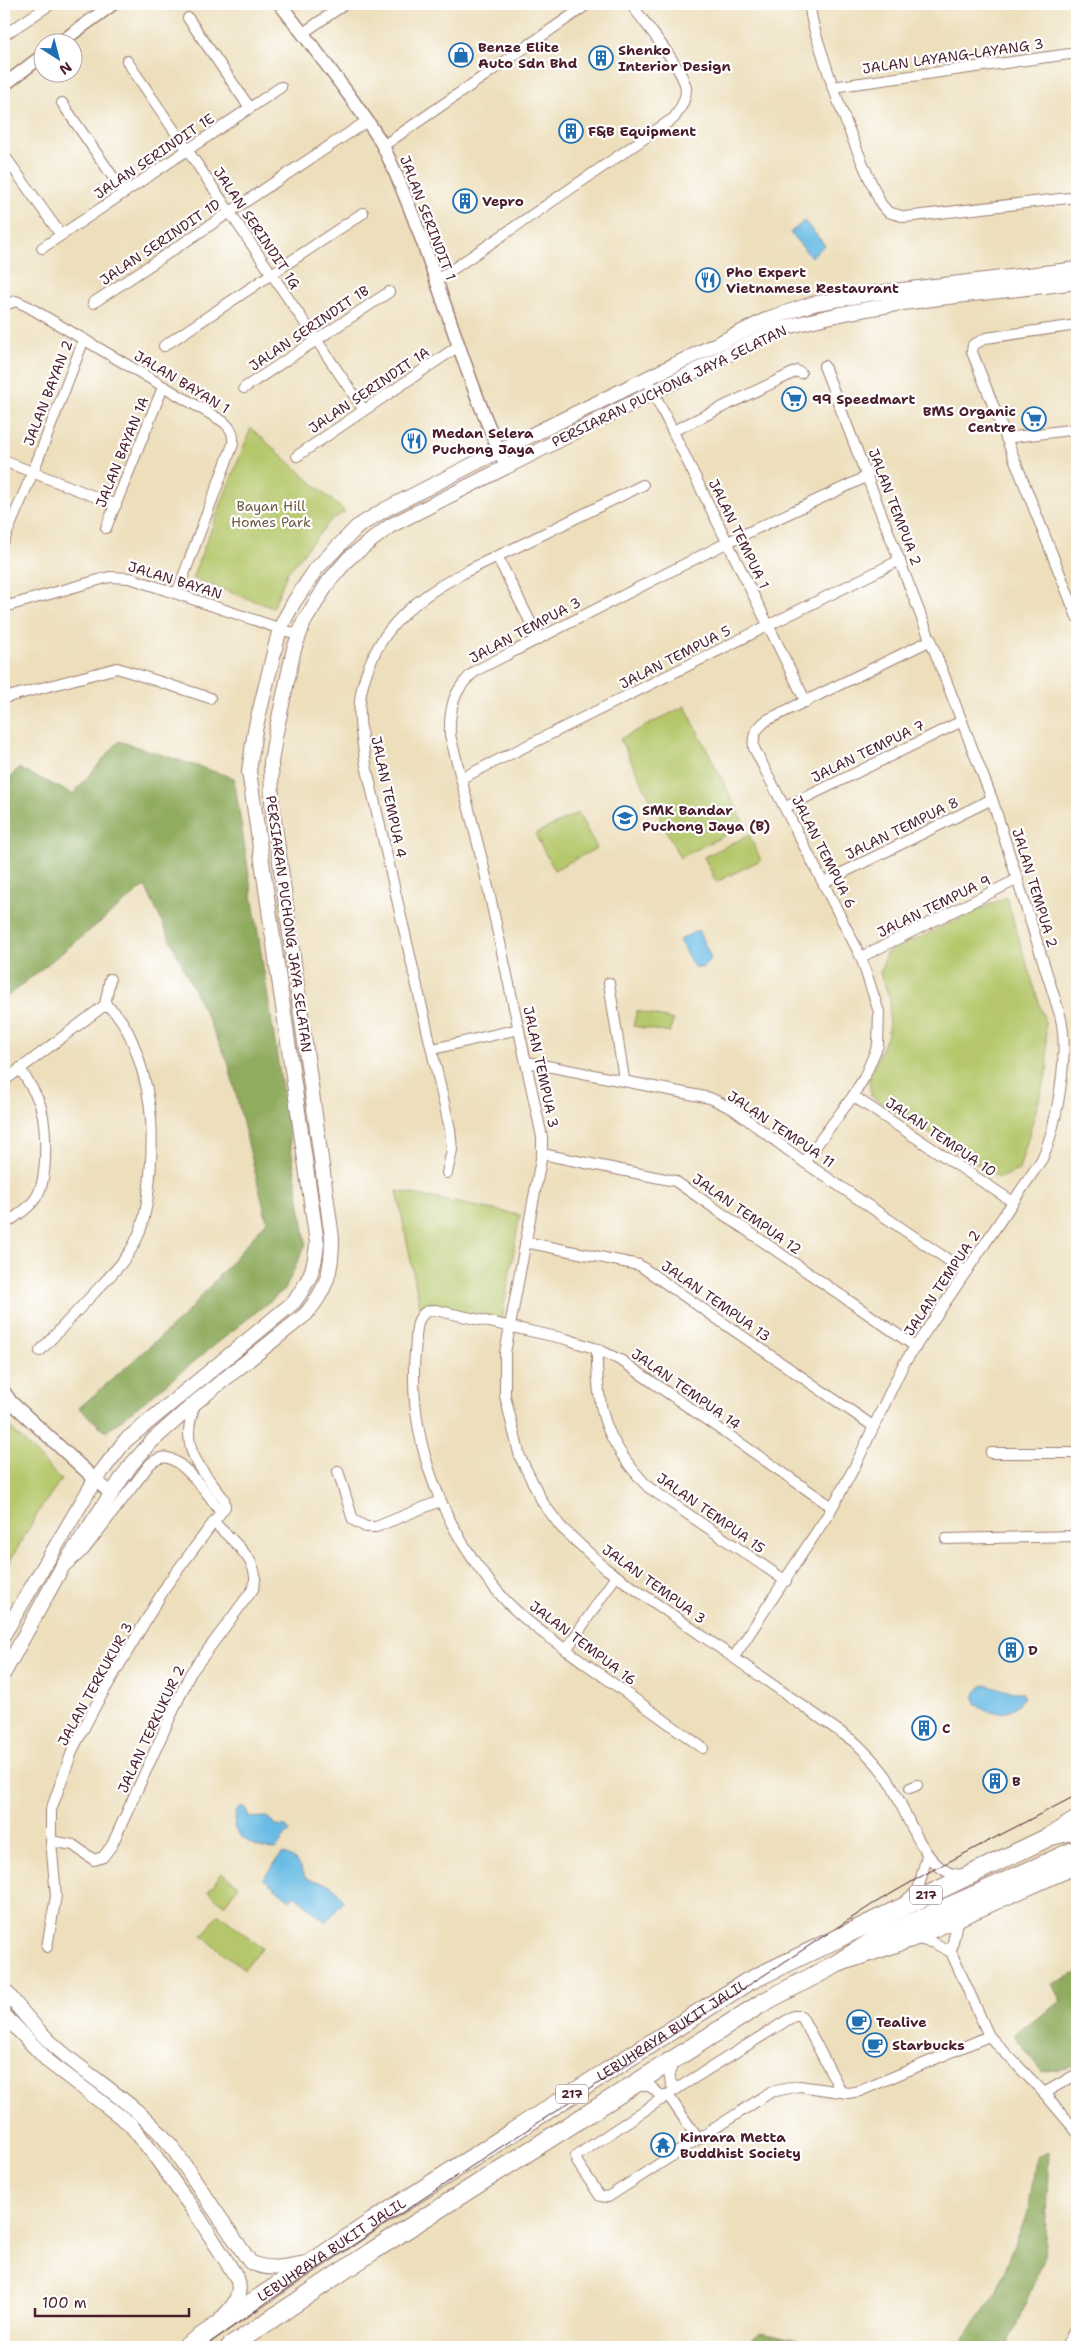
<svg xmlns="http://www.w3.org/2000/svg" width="1081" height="2351" viewBox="0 0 1081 2351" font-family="'Shantell Sans',sans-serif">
  <rect width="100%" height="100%" fill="#fff"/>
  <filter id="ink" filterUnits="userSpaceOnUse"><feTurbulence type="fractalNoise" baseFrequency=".02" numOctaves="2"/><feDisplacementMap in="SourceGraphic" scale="10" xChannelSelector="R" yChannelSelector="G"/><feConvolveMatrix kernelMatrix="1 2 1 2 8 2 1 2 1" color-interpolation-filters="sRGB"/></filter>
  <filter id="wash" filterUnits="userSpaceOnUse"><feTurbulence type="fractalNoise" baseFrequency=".0096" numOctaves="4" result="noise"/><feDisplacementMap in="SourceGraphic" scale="20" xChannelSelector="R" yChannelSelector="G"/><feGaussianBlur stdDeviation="1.12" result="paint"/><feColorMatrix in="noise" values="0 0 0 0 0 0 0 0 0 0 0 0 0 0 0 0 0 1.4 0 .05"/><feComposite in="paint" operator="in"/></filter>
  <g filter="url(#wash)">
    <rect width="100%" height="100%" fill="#eddfbc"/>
    <!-- green -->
    <g fill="#b5c76b" stroke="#80734b">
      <polygon points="251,428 345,512 331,520 287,573 273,608 192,578"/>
      <polygon points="685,706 745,825 680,858 620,739"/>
      <polygon points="578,813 597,848 554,870 535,834"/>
      <polygon points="749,835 761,860 716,882 704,857"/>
      <polygon points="1006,897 1045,1022 1048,1068 1019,1170 999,1178 871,1096 869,1079 888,1034 890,999 880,974 886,953"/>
      <polygon points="637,1011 673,1020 670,1033 633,1026"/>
      <polygon points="397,1191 520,1215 502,1318 420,1307"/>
      <polygon points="4,1424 7,1424 61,1480 42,1506 4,1571"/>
      <polygon points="222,1873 239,1886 224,1905 208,1892"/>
      <polygon points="219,1914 262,1948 244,1969 202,1936"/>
    </g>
    <!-- forest -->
    <g fill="#90ac5f" stroke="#6d6645">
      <polygon points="119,741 234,778 306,1244 285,1289 106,1432 79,1408 182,1318 267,1221 228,1062 145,886 4,999 4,786 18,768 73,794"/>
      <polygon points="1077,1973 1077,2066 1042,2072 1013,2034 1061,2002 1052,1984"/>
      <polygon points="1049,2152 1044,2259 1007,2347 958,2347 996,2293 1029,2207 1036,2157"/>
      <polygon points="761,2332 821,2344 826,2347 741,2347"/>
    </g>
    <!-- water -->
    <g fill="#68bbe4" stroke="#596d88">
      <polygon points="804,221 825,245 811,257 790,233"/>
      <polygon points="698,930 711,958 703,968 694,967 679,940"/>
      <path d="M986 1684 1011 1692H1022L1024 1697C1003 1731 952 1702 986 1684Z"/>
      <path d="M239 1807H245L249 1818 267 1817 277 1826 286 1827 290 1832C282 1836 282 1844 275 1849 259 1849 242 1842 234 1827L236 1812Z"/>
      <path d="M282 1854C298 1857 298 1866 306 1878 324 1885 335 1880 343 1902L326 1922 295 1895 290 1900 263 1878Z"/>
    </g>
  </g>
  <g filter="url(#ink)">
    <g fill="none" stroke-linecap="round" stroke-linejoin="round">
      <!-- minor casing -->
      <g stroke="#9c7f74" stroke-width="12">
        <g id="minor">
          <path d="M810 4C810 20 817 37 822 53 838 105 858 155 881 204L888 212 905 217 1077 197"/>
          <polyline points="188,18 250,108"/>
          <polyline points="303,33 345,4"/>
          <polyline points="4,35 51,4"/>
          <polyline points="127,61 364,410"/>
          <polyline points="832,87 1077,53"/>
          <polyline points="62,103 124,193"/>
          <polyline points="383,146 588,4"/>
          <polyline points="4,155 61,235"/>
          <polyline points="42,248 281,87"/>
          <path d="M437 280 674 118C680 110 686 100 686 89 685 71 643 21 631 4"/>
          <polyline points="93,303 367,121"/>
          <path d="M4 305 16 301 27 306 224 422C231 429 234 433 233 444L177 593"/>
          <polyline points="1077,325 986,338 973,345 972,352 1077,617"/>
          <polyline points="164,346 363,213"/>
          <polyline points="647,379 806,702"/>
          <polyline points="244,388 389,292"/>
          <polyline points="673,431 797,371 801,373"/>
          <polyline points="1006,438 1077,429"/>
          <polyline points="297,456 457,347"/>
          <polyline points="4,461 116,505"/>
          <path d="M868 476 728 542 477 670C454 687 449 707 450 735L483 864 542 1137V1154L505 1353V1396L520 1457 543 1503 561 1527 605 1568 856 1743C868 1755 880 1766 889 1781 905 1806 926 1881 964 1874"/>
          <polyline points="106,528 163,387"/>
          <polyline points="4,540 33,472 84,339"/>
          <polyline points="497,556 539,639"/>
          <polyline points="4,607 109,577 130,578 299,635"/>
          <polyline points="4,698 117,668 210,698"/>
          <polyline points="462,778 900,560"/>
          <polyline points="786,807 962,721"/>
          <polyline points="824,882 992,799"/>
          <polyline points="861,957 1018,879"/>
          <polyline points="609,983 624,1079"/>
          <polyline points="105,1005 110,979"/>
          <polyline points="433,1049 519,1029"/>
          <polyline points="527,1062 710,1098 733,1109 804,1162 966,1272"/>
          <path d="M4 1081 105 1005C133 1019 149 1089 151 1119 153 1147 150 1210 138 1236 129 1258 111 1275 94 1293 76 1312 58 1332 40 1351"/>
          <polyline points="853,1096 1013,1202"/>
          <polyline points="542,1154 675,1181 916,1347"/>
          <path d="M804 1162 853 1096 864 1078 878 1045 879 1012 861 957 754 748C752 734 757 728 767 720L931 640"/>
          <path d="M447 1173 452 1150 450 1129 366 765C363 744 358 722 360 701 361 687 366 673 371 661 399 596 468 571 527 542 566 523 605 504 643 485"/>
          <path d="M4 1225C16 1216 32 1207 38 1194 48 1175 47 1122 39 1102 34 1090 26 1079 20 1068"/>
          <polyline points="525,1242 639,1265 873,1426"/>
          <path d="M597 1349C596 1411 605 1441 648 1487L786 1581"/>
          <polyline points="991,1453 1077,1453"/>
          <polyline points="338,1471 353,1520 366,1527 376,1527 440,1501"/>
          <polyline points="946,1539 1077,1536"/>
          <path d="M68 1564 84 1550 150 1464C155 1460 161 1456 168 1458 184 1462 212 1498 220 1512"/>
          <polyline points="566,1650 616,1576"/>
          <path d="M734 1657 829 1513 855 1466 903 1365 1042 1159C1057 1125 1070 1051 1060 1015L992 799 824 366"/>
          <path d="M703 1748C664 1720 625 1692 586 1664 559 1644 530 1626 506 1601 445 1534 407 1443 415 1352 417 1336 413 1310 435 1310L566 1339 597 1349 622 1361 832 1507"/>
          <polyline points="910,1788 917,1785"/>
          <path d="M51 1841 73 1845 94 1860 103 1857 112 1845 190 1674 253 1589C264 1562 230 1540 214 1522"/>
          <polyline points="906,1900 918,1890 927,1855"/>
          <polyline points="958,1917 951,1952 989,2036 1044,2093 1077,2132"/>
          <polyline points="913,1938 934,1943 951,1952"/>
          <path d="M47 1947 56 1896 51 1841V1810L73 1749 97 1703 168 1583 225 1507 224 1499C199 1466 178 1448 195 1405"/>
          <polyline points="674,2062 669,2073 671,2084 678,2088"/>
          <polyline points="635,2086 650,2086 660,2095 661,2100"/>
          <polyline points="841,2091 803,2019 801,2016 794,2016 678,2088 576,2156 577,2162 600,2196 608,2197 771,2092 799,2086 848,2093 860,2091 989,2036"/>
          <polyline points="1044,2093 1077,2074"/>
          <polyline points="668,2095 698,2139"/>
          <polyline points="1066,2347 1077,2326"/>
        </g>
      </g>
      <!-- tertiary casing -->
      <g stroke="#9c7f74" stroke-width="15">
        <g id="tertiary">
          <path d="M280 4C304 35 328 66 351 98 362 114 375 130 384 148 433 251 458 363 506 466"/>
          <polyline points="61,42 113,4"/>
          <polyline points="4,85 42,56"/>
          <polyline points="4,1392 11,1402 111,1494"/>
        </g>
      </g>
      <!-- secondary casing -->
      <g stroke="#9c7f74" stroke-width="16">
        <g id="secondary">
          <path d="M4 1634 95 1480 125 1441 294 1302C309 1281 315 1269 317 1243L249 771 255 730 280 628 294 602 316 569 357 527 384 510 499 451 770 318 812 304 868 294 1077 269"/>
          <path d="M4 1673 61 1569 130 1466 152 1441 196 1402 306 1314C327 1289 332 1271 332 1238L272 804 271 762 276 732 294 649 304 622 329 581 349 558 390 526 774 331C871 301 977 295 1077 282"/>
          <path d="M4 1989C20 2010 38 2032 58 2049 98 2084 138 2105 172 2147L250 2262C269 2272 289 2266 310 2262"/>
          <path d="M4 2015 49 2062 130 2124 155 2156 199 2218 237 2278C243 2295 233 2307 222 2318"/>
        </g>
      </g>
      <!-- trunk casing -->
      <g stroke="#9c7f74" stroke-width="20">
        <g id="trunk">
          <path id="s1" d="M186 2347 372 2222 747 1982 1053 1835 1077 1820"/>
          <polyline points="230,2347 371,2252 762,2003 840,1962 911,1938 1077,1864"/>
        </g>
      </g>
      <!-- motorway casing -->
      <g stroke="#9c7f74" stroke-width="21">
        <g id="motorway">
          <polyline points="1053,1835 1077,1829"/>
          <polyline points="840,1962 879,1938 1077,1850"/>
        </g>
      </g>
      <!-- minor -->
      <use href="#minor" stroke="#fff" stroke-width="10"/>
      <!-- tertiary -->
      <use href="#tertiary" stroke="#fff" stroke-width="12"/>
      <!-- secondary -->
      <use href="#secondary" stroke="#fff" stroke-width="14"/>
      <!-- trunk -->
      <use href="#trunk" stroke="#fff" stroke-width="18"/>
      <!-- motorway -->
      <use href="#motorway" stroke="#fff" stroke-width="19"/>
      <!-- tram -->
      <polyline stroke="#4a1f2b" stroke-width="1" points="204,2347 266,2303 484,2158 873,1904 929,1872 1077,1795"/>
    </g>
  </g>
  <!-- icons -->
  <defs>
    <g id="shop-ring" transform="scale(1.25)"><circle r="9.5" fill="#fff" stroke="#1f6fb2" stroke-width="1.5"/><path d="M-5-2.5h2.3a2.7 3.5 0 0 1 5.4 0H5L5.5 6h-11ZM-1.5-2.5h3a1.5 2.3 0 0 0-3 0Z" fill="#1f6fb2"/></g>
    <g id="building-ring" transform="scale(1.25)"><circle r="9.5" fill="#fff" stroke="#1f6fb2" stroke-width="1.5"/><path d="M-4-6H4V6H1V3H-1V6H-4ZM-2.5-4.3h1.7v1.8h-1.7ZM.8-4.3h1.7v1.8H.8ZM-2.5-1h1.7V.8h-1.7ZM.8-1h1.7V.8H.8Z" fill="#1f6fb2"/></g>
    <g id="restaurant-ring" transform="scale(1.25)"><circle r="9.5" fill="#fff" stroke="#1f6fb2" stroke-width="1.5"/><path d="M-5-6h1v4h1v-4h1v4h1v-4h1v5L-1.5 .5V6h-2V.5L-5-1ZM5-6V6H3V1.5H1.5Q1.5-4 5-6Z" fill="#1f6fb2"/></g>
    <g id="supermarket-ring" transform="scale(1.25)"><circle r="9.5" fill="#fff" stroke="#1f6fb2" stroke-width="1.5"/><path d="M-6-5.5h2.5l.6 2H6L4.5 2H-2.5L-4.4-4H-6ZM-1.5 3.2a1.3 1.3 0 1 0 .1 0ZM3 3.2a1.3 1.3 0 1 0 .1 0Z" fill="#1f6fb2"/></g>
    <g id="school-ring" transform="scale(1.25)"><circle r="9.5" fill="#fff" stroke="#1f6fb2" stroke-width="1.5"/><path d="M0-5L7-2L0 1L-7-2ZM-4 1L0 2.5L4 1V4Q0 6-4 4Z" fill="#1f6fb2"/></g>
    <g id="cafe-ring" transform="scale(1.25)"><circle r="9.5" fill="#fff" stroke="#1f6fb2" stroke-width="1.5"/><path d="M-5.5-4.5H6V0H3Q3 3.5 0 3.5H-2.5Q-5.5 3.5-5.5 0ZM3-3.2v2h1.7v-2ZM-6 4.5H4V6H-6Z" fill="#1f6fb2"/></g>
    <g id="temple-ring" transform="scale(1.25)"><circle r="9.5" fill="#fff" stroke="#1f6fb2" stroke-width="1.5"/><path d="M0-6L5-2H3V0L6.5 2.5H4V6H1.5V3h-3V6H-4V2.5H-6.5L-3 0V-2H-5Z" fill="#1f6fb2"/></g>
  </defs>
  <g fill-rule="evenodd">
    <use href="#shop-ring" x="461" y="55"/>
    <use href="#building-ring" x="601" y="58"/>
    <use href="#building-ring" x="571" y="131"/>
    <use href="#building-ring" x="465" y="201"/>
    <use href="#restaurant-ring" x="708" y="280"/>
    <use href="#supermarket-ring" x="794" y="399"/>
    <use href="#supermarket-ring" x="1034" y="419"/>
    <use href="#restaurant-ring" x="414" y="441"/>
    <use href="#school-ring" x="625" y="818"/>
    <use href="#building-ring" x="1011" y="1650"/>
    <use href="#building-ring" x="924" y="1728"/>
    <use href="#building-ring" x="995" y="1781"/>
    <use href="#cafe-ring" x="859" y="2022"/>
    <use href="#cafe-ring" x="875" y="2045"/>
    <use href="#temple-ring" x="663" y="2145"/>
  </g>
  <g text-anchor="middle" stroke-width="4.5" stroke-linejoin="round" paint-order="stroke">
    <!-- shield labels -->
    <g fill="#fff" stroke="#80626b" stroke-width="1">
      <rect x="910" y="1885.5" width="32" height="19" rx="4"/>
      <rect x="556" y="2084.5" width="32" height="19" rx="4"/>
    </g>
    <g font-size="12" font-weight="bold" fill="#4a1f2b">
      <text x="926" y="1899">217</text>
      <text x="572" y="2098">217</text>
    </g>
    <!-- poi labels -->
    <g font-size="14" font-weight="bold" fill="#4a1f2b" stroke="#fff" text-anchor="start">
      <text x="478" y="52">Benze Elite<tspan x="478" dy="16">Auto Sdn Bhd</tspan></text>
      <text x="618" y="55">Shenko<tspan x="618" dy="16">Interior Design</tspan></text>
      <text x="588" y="136">F&amp;B Equipment</text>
      <text x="482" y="206">Vepro</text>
      <text x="726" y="277">Pho Expert<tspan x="726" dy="16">Vietnamese Restaurant</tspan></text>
      <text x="812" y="404">99 Speedmart</text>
      <text x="1016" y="416" text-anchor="end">BMS Organic<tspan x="1016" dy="16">Centre</tspan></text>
      <text x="432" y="438">Medan Selera<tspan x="432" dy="16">Puchong Jaya</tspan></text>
      <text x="642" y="815">SMK Bandar<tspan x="642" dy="16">Puchong Jaya (B)</tspan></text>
      <text x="1028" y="1655">D</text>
      <text x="942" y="1733">C</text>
      <text x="1012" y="1786">B</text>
      <text x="876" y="2027">Tealive</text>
      <text x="892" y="2050">Starbucks</text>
      <text x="680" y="2142">Kinrara Metta<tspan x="680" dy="16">Buddhist Society</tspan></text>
    </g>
    <!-- street labels -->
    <g font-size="14" fill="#4a1f2b" stroke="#fff">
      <text transform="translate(953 56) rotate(-8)" y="5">JALAN LAYANG-LAYANG 3</text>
      <text transform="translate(154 156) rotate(-34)" y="5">JALAN SERINDIT 1E</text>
      <text transform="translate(428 218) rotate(69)" y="5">JALAN SERINDIT 1</text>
      <text transform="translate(257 228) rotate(56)" y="5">JALAN SERINDIT 1G</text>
      <text transform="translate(160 242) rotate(-34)" y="5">JALAN SERINDIT 1D</text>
      <text transform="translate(309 328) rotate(-34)" y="5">JALAN SERINDIT 1B</text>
      <text transform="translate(182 382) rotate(31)" y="5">JALAN BAYAN 1</text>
      <text transform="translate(669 386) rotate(-26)" y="5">PERSIARAN PUCHONG JAYA SELATAN</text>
      <text transform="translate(369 390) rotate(-34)" y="5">JALAN SERINDIT 1A</text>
      <text transform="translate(48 393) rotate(-69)" y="5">JALAN BAYAN 2</text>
      <text transform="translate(122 452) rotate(-68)" y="5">JALAN BAYAN 1A</text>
      <text transform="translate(895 507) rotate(69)" y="5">JALAN TEMPUA 2</text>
      <text transform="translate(739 534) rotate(64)" y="5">JALAN TEMPUA 1</text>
      <text transform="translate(175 580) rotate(17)" y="5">JALAN BAYAN</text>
      <text transform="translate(525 630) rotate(-28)" y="5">JALAN TEMPUA 3</text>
      <text transform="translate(675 657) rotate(-27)" y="5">JALAN TEMPUA 5</text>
      <text transform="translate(868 751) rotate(-26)" y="5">JALAN TEMPUA 7</text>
      <text transform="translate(389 797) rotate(78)" y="5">JALAN TEMPUA 4</text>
      <text transform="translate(902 828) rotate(-26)" y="5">JALAN TEMPUA 8</text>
      <text transform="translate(824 852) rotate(63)" y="5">JALAN TEMPUA 6</text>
      <text transform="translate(1035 888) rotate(73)" y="5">JALAN TEMPUA 2</text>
      <text transform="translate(934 906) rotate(-26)" y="5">JALAN TEMPUA 9</text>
      <text transform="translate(289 924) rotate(82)" y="5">PERSIARAN PUCHONG JAYA SELATAN</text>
      <text transform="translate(541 1067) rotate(78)" y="5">JALAN TEMPUA 3</text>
      <text transform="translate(781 1129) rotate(34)" y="5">JALAN TEMPUA 11</text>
      <text transform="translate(941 1137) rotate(34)" y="5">JALAN TEMPUA 10</text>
      <text transform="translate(747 1214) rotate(35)" y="5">JALAN TEMPUA 12</text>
      <text transform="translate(942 1283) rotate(-56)" y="5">JALAN TEMPUA 2</text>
      <text transform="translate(716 1301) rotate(35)" y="5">JALAN TEMPUA 13</text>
      <text transform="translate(686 1389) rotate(35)" y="5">JALAN TEMPUA 14</text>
      <text transform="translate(711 1513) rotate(35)" y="5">JALAN TEMPUA 15</text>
      <text transform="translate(654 1584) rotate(36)" y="5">JALAN TEMPUA 3</text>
      <text transform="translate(583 1643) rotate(37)" y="5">JALAN TEMPUA 16</text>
      <text transform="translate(95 1684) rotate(-61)" y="5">JALAN TERKUKUR 3</text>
      <text transform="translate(151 1729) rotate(-65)" y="5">JALAN TERKUKUR 2</text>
      <text dy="5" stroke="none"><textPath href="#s1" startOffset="580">LEBUHRAYA BUKIT JALIL</textPath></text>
      <text dy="5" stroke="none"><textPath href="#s1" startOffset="175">LEBUHRAYA BUKIT JALIL</textPath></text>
    </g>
    <!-- park labels -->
    <g font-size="14" fill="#6f5a41" stroke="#fff">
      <text x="271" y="511">Bayan Hill<tspan x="271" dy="16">Homes Park</tspan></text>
    </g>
  </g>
  <!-- margin -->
  <rect width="1081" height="2351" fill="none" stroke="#fff" stroke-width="20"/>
  <!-- north arrow -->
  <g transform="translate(58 58) rotate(144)"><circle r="24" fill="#ffffff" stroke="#b7a5aa"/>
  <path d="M0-4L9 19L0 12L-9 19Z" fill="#1f6fb2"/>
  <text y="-8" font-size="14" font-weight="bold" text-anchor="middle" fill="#4a1f2b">N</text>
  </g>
  <!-- scale -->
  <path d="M35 2308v8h154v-8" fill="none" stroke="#4a1f2b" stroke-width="2.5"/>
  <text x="42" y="2308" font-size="15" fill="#4a1f2b" stroke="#ffffff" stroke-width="4" paint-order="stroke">100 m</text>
</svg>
